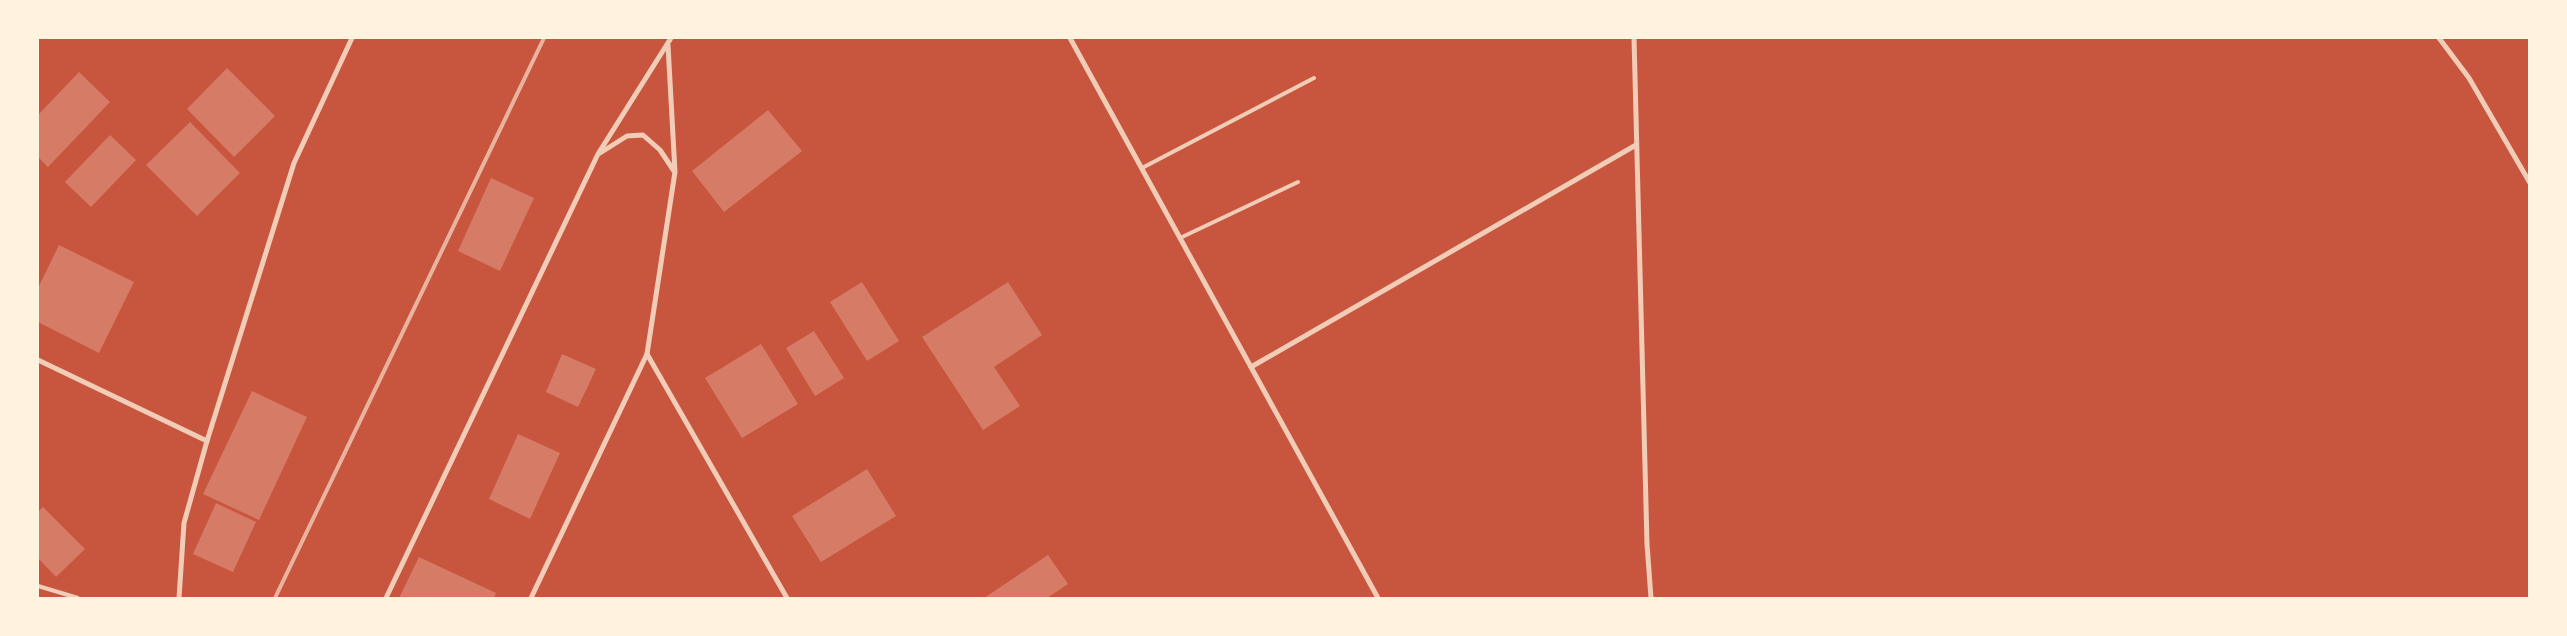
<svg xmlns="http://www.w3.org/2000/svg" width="2567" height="636" viewBox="0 0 2567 636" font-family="'Titillium Web',sans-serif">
  <rect width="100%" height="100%" fill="#c8553d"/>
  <!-- building -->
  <g fill="#d67c66">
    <polygon points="227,68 275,116 234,157 187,109"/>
    <polygon points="79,72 110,102 48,167 38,157 38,115"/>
    <polygon points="768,110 802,151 724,212 692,171"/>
    <polygon points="190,122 240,173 197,216 146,165"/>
    <polygon points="110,135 136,160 91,207 65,182"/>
    <polygon points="491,178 534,198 500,271 458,251"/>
    <polygon points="59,245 134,282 99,353 38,322 38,288"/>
    <polygon points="862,282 899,341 867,361 830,302"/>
    <polygon points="1008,282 1042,335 994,367 1020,406 983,430 922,337"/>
    <polygon points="814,331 844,378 815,396 786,348"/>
    <polygon points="761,344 798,404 742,438 705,378"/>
    <polygon points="562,354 596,369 578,407 546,392"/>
    <polygon points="252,391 307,417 259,520 203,494"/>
    <polygon points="518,434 560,453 530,519 489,499"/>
    <polygon points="867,469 896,516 821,562 792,516"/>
    <polygon points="216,503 256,522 233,572 193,554"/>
    <polygon points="43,507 85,549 56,577 38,558 38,512"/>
    <polygon points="1048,555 1068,584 1047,598 984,598"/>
    <polygon points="419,557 496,593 494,598 399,598"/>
  </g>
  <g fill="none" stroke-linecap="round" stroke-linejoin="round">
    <!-- service -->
    <g stroke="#f1ccb7" stroke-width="4">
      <polyline points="1142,168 1314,78"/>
      <polyline points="1180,238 1298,182"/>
      <polyline points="38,586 78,598"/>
    </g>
    <!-- minor -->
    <g stroke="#f1ccb7" stroke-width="5">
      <polyline points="1070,38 1378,598"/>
      <polyline points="1634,38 1647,544 1651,598"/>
      <polyline points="2439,38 2469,78 2530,183"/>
      <polyline points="600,153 627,136 643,135 660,150 674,171"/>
      <polyline points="647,354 787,598"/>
      <polyline points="38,360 207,441"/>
      <polyline points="1251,367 1636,145"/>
      <polyline points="179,598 184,523 207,441 294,163 352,38"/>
      <polyline points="386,598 598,154 671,38"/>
      <polyline points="531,598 647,354 675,172 668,45"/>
    </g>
    <!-- rail -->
    <polyline stroke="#e9b49f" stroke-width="4" points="275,598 544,38"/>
  </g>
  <!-- border -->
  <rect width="2567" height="636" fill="none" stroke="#fff3e0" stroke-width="78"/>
</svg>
